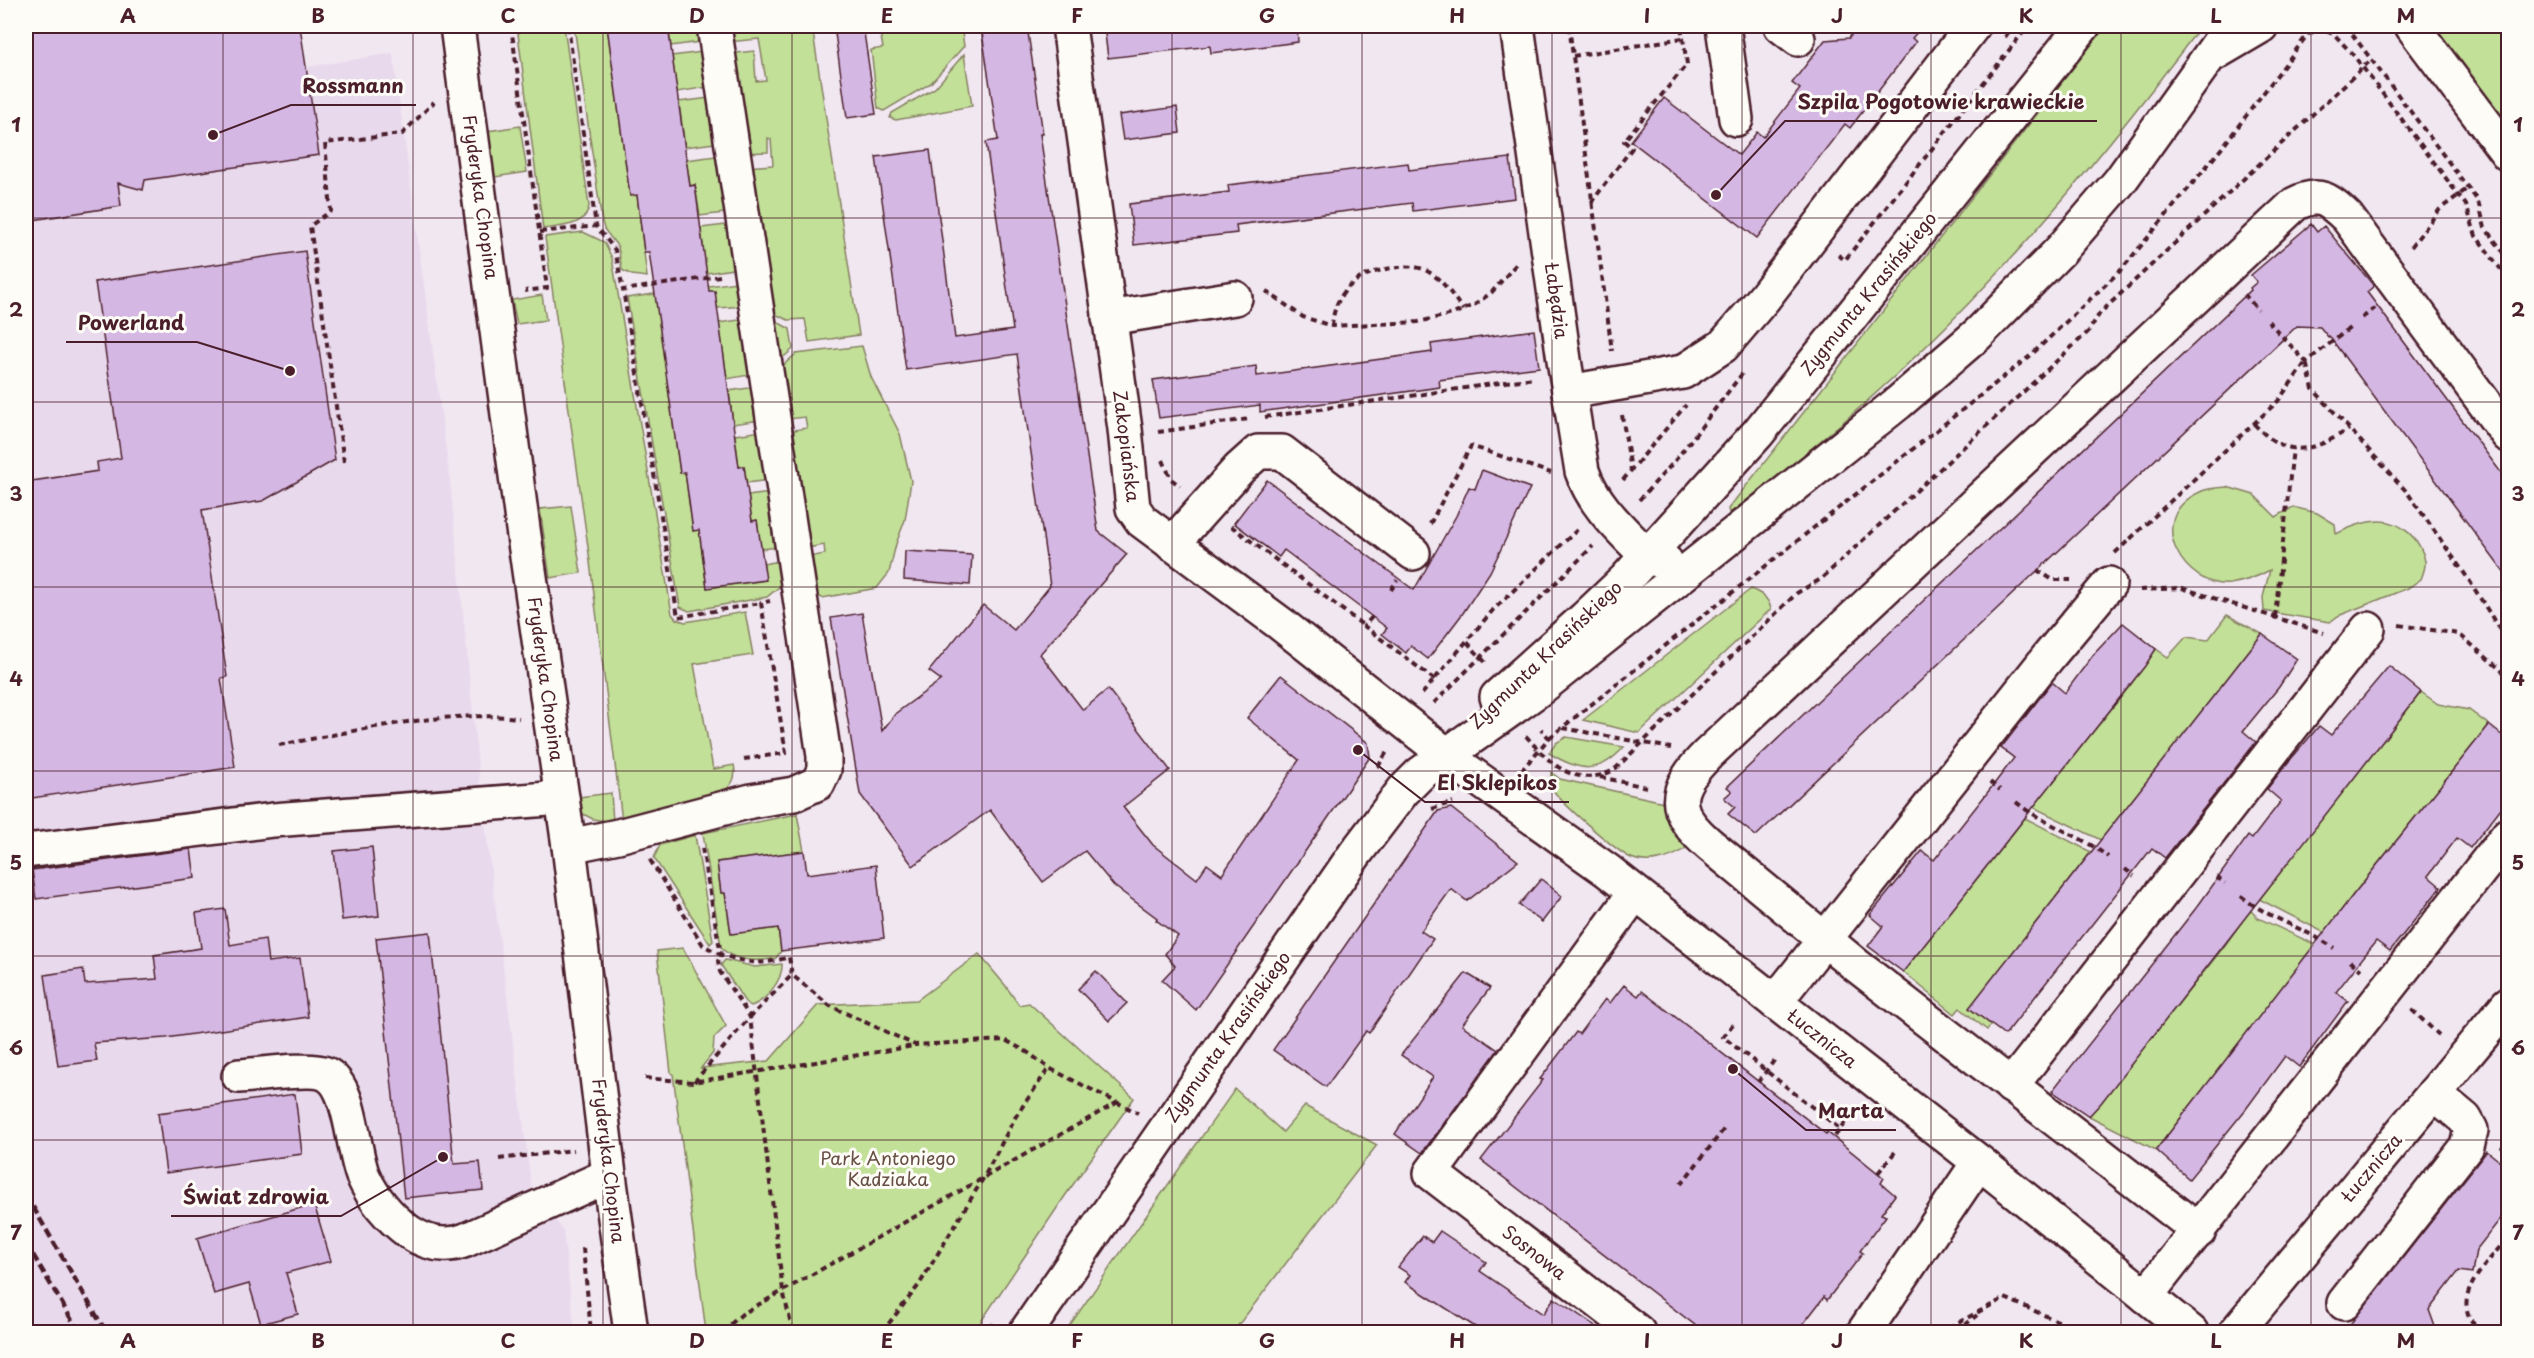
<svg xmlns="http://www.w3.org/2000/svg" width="2534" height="1358" viewBox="0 0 2534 1358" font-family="'Playpen Sans',sans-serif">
  <rect width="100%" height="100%" fill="#f1e7f1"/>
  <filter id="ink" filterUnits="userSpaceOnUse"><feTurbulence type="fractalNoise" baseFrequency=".0167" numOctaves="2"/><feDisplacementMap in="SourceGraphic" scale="12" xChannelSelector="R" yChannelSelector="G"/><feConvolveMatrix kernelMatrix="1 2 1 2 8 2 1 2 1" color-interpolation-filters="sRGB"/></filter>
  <g filter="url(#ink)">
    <!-- built -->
    <polygon fill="#e9d9ed" points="393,53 450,480 480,785 532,1191 563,1230 575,1332 26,1332 26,113"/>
    <!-- green -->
    <g fill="#c2e098" stroke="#868062" stroke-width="1.5">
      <path d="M517 26H564L589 206C587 227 559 226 543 229Z"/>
      <polygon points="574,26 607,26 630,196 637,195 647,277 632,275 622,270 618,247 604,229 602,222"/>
      <polygon points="668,26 706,26 707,41 671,46"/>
      <polygon points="724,26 812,26 859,335 809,342 805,319 788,320 764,309 745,167 773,165 771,139 768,138 768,152 741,153 728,54 754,51 756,81 766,80 759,39 727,42"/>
      <polygon points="879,26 961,26 964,46 931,83 884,111 878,108 871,50 883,48"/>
      <path d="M2106 26H2201C2087 177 1965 323 1818 443 1789 467 1760 494 1729 513L1728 509Z"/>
      <polygon points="2431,26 2508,26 2508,129"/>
      <polygon points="710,51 714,86 677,92 672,56"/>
      <polygon points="964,54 972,106 896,120 890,118 892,113 935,88"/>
      <polygon points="717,97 722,142 685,147 679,102"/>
      <polygon points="520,126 527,172 495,177 488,131"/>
      <polygon points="724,155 732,212 700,216 695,185 690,186 686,160"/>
      <polygon points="734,224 739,268 675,278 671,249 703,245 701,228"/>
      <path d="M583 232 604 242 612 258 672 614 676 619 685 622 745 612 753 655 694 664 713 769 734 765C737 778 732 786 721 793L622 821 589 554 545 237Z"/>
      <polygon points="736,282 745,306 717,308 714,291 656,299 680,472 685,472 693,531 699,530 707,588 765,580 763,564 780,561 781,581 779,587 767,597 689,611 680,607 627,298"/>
      <polygon points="542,295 546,320 517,324 512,300"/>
      <polygon points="765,315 790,329 793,349 772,367"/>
      <polygon points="746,319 755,374 727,379 719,323"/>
      <polygon points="862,346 871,377 900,434 911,481 905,520 896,544 889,573 877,588 822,598 816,595 799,559 825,554 824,545 797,550 782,432 807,428 805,417 779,420 773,374 796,354"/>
      <polygon points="755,387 760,420 733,424 729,391"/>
      <polygon points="762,431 769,480 747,483 744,467 739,467 735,435"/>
      <path d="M2227 487 2254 495 2276 517 2293 507 2317 513 2335 524 2336 534C2350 527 2364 521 2380 521 2402 521 2421 540 2425 561 2426 567 2423 574 2421 579L2408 588 2338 616 2330 622 2264 611 2263 597 2270 570C2259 576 2243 582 2230 584 2186 589 2141 519 2200 492 2207 488 2219 488 2227 487Z"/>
      <polygon points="771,493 779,547 761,549 757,521 752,521 748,496"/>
      <polygon points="571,506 581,573 550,578 540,509"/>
      <path d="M1751 589C1762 594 1768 597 1771 609L1639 733 1583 720Z"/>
      <polygon points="2227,615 2262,634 2101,840 2033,807 2129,687 2156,649 2168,657 2186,637 2208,640"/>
      <polygon points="2421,692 2438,704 2469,710 2489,725 2352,896 2325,933 2259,899"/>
      <path d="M1566 737 1624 747C1599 775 1580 772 1549 753L1556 743Z"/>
      <path d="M1551 772 1560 779 1668 803 1675 830 1686 848C1671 859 1647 866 1629 857 1616 850 1554 798 1551 786 1550 782 1551 776 1551 772Z"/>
      <polygon points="611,793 613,822 593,819 581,813 579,797"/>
      <path d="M797 814 804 851 717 862 721 893H725L731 934 778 928 781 951 776 958C759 962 732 962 721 947L703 833Z"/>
      <polygon points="2025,818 2091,852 1970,1007 1991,1025 1987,1030 1960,1008 1955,1014 1903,972"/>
      <polygon points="695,835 713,941 710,944 654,858 660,845"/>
      <polygon points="2250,910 2258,918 2316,945 2156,1150 2089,1116 2223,948"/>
      <polygon points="683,948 726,1026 714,1038 713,1053 701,1068 769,1061 818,1005 917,1000 979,954 1005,985 1019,1005 1029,1003 1134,1098 1065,1196 974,1332 706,1332 673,1074 671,1073 657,951"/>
      <path d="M725 960 755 967 782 964C783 980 766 1001 751 1006L745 1002 721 965Z"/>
      <polygon points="1235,1089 1283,1132 1305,1106 1377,1145 1233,1332 1065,1332"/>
    </g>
    <!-- building -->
    <g fill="#d5b7e3" stroke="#4a1f2b" stroke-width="1.5">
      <polygon points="26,26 300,26 319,155 145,180 143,190 118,183 121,206 26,221"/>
      <polygon points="607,26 668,26 690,186 695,185 709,291 715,291 739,467 744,466 752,521 757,520 766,580 707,588 699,530 693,531 685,472 680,473 649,252 644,252 637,195 630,196"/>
      <polygon points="834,26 863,26 876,114 847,118"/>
      <polygon points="981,26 1027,26 1043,134 1040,134 1098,531 1127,554 1040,654 1083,710 1108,689 1170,770 1123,807 1153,845 1197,879 1207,864 1222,875 1299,760 1247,718 1281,675 1368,743 1370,757 1196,1010 1162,980 1175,966 1165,954 1178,936 1156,920 1157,918 1114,886 1085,851 1043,882 990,810 913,866 860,794 831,618 862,613 882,731 896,713 941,680 929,671 983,605 1014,630 1050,586 1017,354 906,370 876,157 930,150 955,338 1013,330 986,142 998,140"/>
      <polygon points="1104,26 1297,26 1298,42 1211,53 1210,46 1108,58"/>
      <polygon points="1858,26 1923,26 1912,38 1916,42 1850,128 1845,124 1757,238 1631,141 1664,98 1739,155 1757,132 1763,137 1800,89 1792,83 1825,40 1849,38"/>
      <polygon points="1177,107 1180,133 1123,140 1119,115"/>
      <polygon points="1510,158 1515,198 1413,211 1412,203 1236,225 1237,233 1134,245 1129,204 1229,192 1228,185 1408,163 1409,170"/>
      <polygon points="2311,224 2317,232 2324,226 2374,286 2367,292 2508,482 2508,578 2329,336 2328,337 2320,327 2297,326 1756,836 1728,814 1735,807 1724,798 1732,791 1727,787 2251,290 2250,288 2257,282 2251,275"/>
      <polygon points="305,251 335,460 263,501 202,510 227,677 221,678 235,767 26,799 26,482 98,471 97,462 121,458 95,282"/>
      <polygon points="1534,330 1539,367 1439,380 1440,387 1260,412 1260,405 1159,418 1153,380 1256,366 1257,376 1432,352 1431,344"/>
      <polygon points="1482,470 1530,488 1490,572 1463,613 1428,659 1411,646 1406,653 1382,634 1387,628 1284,550 1279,557 1234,523 1267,480 1414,590 1456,516 1469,487 1475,489"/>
      <polygon points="905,551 972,555 970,585 904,580"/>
      <polygon points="2123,623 2156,649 2145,666 1903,972 1868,946 1883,926 1870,915 1922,851 1934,860 1991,788 2014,758 2001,748 2052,682 2065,693 2093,655"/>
      <polygon points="2262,634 2297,659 2279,687 2243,731 2256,742 2165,858 2152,848 2005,1035 1969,1008"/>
      <polygon points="2389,666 2421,692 2101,1103 2089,1116 2052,1091 2200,903 2248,836 2252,839 2281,801 2267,789 2285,766 2319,726 2331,735"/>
      <polygon points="2489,725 2508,740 2508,799 2470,848 2457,838 2428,876 2441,887 2390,951 2376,941 2336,992 2348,1001 2299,1067 2285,1056 2246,1109 2189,1179 2156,1150 2353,895"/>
      <polygon points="1451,808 1518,861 1467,901 1451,889 1421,931 1433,939 1369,1033 1366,1031 1326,1087 1273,1050 1438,811"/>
      <polygon points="372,847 379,916 342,920 334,851"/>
      <polygon points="191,849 195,878 36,899 32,870"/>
      <polygon points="804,851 807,874 876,865 884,938 781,951 778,928 731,934 725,893 721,893 717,862"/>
      <polygon points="1541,879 1562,896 1542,922 1519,905"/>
      <polygon points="225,909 230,945 265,939 268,962 300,958 308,1017 166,1038 94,1043 97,1061 58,1066 45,975 83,969 85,984 157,979 154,955 201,948 196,913"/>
      <polygon points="430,932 454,1164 480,1162 483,1190 404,1198 376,938"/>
      <polygon points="1096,971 1127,1003 1109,1021 1078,989"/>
      <polygon points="1466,973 1490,988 1462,1025 1498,1050 1422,1153 1395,1134 1433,1077 1401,1055"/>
      <polygon points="1624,985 1638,996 1642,991 1826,1134 1827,1132 1884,1178 1881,1183 1895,1195 1881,1214 1886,1216 1860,1251 1863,1253 1827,1300 1824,1297 1797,1332 1704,1332 1481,1160 1543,1080 1540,1079 1576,1032 1579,1034 1605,999 1610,1003"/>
      <polygon points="295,1094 302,1154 166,1173 158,1113"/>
      <polygon points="2487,1151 2508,1168 2508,1219 2501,1218 2476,1250 2472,1273 2459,1271 2429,1310 2437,1332 2344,1332"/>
      <polygon points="314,1204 331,1261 286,1273 298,1314 261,1324 249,1284 214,1294 197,1238"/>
      <polygon points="1440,1231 1486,1262 1480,1271 1543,1314 1554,1298 1604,1332 1483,1332 1405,1282 1410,1275 1398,1267 1423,1236 1432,1242"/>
    </g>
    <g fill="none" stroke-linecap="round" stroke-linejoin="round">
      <!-- minor casing -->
      <g stroke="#4a1f2b" stroke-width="38">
        <g id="minor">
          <polyline points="457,26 523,529 569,846 609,1175 631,1332"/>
          <polyline points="1069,26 1125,429 1133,508 1142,521 1281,624 1463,768 1608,871 1979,1162 2191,1332"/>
          <path d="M1517 26 1564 360 1582 471C1594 506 1621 529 1646 555L1653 559 1666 562"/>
          <polyline points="1723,26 1736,119"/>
          <polyline points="1781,26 1798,39"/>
          <polyline points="2412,26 2508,154"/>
          <polyline points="2215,53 2261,26"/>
          <polyline points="1109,318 1235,298"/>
          <polyline points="1569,392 1683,372 1723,346 1764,298 1973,26"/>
          <polyline points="1172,544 1239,469 1258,452 1282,452 1413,553"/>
          <polyline points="1497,697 1585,618 1625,580 1758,433 2083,26"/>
          <polyline points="569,846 618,836 751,801 794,794 818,783 824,770 824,756 714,26"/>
          <polyline points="26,851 273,820 562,798"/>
          <polyline points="1635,893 1431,1173 1638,1332"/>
          <polyline points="1775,1002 2049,656 2109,584"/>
          <path d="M239 1076C258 1075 312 1067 326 1074 352 1086 352 1150 363 1176 373 1198 390 1218 409 1232 427 1244 446 1248 466 1240L609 1175"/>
          <polyline points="2011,1086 2368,629"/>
          <path d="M2199 1231 1856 965 1710 845C1670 811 1672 790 1708 754L2295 204C2319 191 2329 200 2347 217L2508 435"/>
          <polyline points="2146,1296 2508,835"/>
          <polyline points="2344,1303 2467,1146 2471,1130 2465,1119 2434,1093"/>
          <polyline points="1026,1332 1355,854 1403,791 1420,774 1538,690 1898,403 1978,334 2060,251 2120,181 2231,26"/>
          <polyline points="1864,1332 1979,1162"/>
          <polyline points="2236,1332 2508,1004"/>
        </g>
      </g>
      <!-- path -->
      <g stroke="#4a1f2b" stroke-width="4" stroke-dasharray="6 4.5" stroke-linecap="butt">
        <polyline points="511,26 547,288 525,291"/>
        <polyline points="568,26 596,226"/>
        <polyline points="1569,26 1612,351"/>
        <polyline points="2346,26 2478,201 2485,228 2508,258"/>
        <polyline points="2005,37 2013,26"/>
        <polyline points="1573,56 1683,38"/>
        <polyline points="1591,203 1632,148 1624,141 1687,64 1681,26"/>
        <polyline points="540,232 596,226 615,250 623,290"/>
        <polyline points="2411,247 2440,209 2468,188"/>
        <polyline points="1838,255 1845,260 2028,26"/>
        <polyline points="720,276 623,290 678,617 761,603"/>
        <polyline points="1266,291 1303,317 1332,326 1418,322 1453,314 1476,304 1492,292 1518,262"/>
        <polyline points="2244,294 2258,310"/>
        <polyline points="2362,318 2375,308"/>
        <polyline points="2268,321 2306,362 2351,327"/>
        <path d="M1332 326C1335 287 1361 272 1398 267 1406 266 1417 266 1425 270 1442 278 1452 295 1463 310"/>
        <polyline points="1622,415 1631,470"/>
        <polyline points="1265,417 1534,378"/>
        <path d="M2254 424C2287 459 2311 453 2349 429"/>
        <polyline points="1158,432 1249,419"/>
        <polyline points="1163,460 1171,479 1180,486"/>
        <polyline points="344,462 310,226 331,211 325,143 402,134 434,102"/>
        <polyline points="1623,480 1686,405"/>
        <polyline points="1639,500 1674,462 1742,374"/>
        <polyline points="1430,524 1471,446 1551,473"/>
        <polyline points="1231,526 1364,626"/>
        <polyline points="2115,553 2278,401 2306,362 2313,389 2407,492 2469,580 2508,643"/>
        <polyline points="2037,570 2053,580 2071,580"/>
        <polyline points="1391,590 1397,580"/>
        <polyline points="2140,590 2182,588 2324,633"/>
        <polyline points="1372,617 1364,626 1435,680"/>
        <polyline points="2275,617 2293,448"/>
        <polyline points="2399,625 2459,634 2508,676"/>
        <polyline points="2499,626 2508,620"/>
        <polyline points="1467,642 1486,663"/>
        <polyline points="1422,694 1493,610 1578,529"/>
        <polyline points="1434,703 1593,546"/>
        <polyline points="1563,728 1671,748"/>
        <path d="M1526 736C1550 764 1575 789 1614 770L1797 593 1821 579 2088 332 2100 313 2372 59"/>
        <polyline points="1549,738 2030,356 2121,270 2221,149 2308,34 2323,29 2333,33 2355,57 2466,205 2476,236 2508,279"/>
        <path d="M279 745C358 731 439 710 519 718"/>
        <polyline points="744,759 786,753 761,603 770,601"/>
        <polyline points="1378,767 1388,750"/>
        <polyline points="1521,771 1549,738 1541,729"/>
        <polyline points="1600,777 1651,788"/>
        <polyline points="1990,782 2000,790"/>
        <path d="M2016 802C2044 825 2080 834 2108 857"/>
        <polyline points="1432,809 1453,802"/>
        <path d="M702 848 721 955C751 963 759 966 789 957L792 975 830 1006 915 1045 1005 1040 1027 1052 1049 1068 1138 1113"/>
        <polyline points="650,860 703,945 721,955 718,961 720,972 750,1017 783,1291 793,1332"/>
        <polyline points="2125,869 2134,876"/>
        <polyline points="2216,877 2225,883"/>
        <path d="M2241 896C2269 919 2305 928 2334 948"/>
        <polyline points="2350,961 2361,970"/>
        <polyline points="2412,1010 2439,1035"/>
        <polyline points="1733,1024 1723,1037 1840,1129"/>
        <polyline points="645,1078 693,1082 914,1046"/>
        <polyline points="694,1082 750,1017 792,975"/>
        <polyline points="1758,1082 1776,1058"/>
        <polyline points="1835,1136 1850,1116"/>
        <polyline points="2501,1146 2508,1152"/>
        <polyline points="499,1159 574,1150"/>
        <polyline points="1878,1173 1895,1152"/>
        <polyline points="1681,1184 1724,1129"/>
        <polyline points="583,1248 591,1332"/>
        <polyline points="724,1332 725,1329 742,1314 1118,1102"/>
        <polyline points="882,1332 919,1285 984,1177 1016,1116 1049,1068"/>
        <polyline points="987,1332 993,1323"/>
        <polyline points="1940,1332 2005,1298 2083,1332"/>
        <polyline points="1957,1332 1977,1315"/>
        <path d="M2482 1332C2443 1301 2487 1265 2508 1237"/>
      </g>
      <!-- minor -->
      <use href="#minor" stroke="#fdfcf7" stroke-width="33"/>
      <!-- rail -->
      <g stroke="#4a1f2b" stroke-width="4.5" stroke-dasharray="9 4.5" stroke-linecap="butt">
        <polyline points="26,1195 106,1332"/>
        <polyline points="26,1243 79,1332"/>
      </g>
    </g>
  </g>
  <!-- grid -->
  <path fill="none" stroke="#4a1f2b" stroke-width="1.5" stroke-opacity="0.55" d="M223 26V1332M413 26V1332M603 26V1332M792 26V1332M982 26V1332M1172 26V1332M1362 26V1332M1552 26V1332M1742 26V1332M1931 26V1332M2121 26V1332M2311 26V1332M26 218H2508M26 402H2508M26 587H2508M26 771H2508M26 956H2508M26 1140H2508"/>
  <g text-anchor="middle" stroke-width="6" stroke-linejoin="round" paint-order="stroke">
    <!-- street labels -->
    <g font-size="18" fill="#4a1f2b" stroke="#fdfcf7">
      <text transform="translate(480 197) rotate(82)" y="6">Fryderyka Chopina</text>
      <text transform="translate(1869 294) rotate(-51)" y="6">Zygmunta Krasińskiego</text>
      <text transform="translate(1556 301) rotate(82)" y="6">Łabędzia</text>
      <text transform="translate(1126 446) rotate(83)" y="6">Zakopiańska</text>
      <text transform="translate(1546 655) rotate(-44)" y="6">Zygmunta Krasińskiego</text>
      <text transform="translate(545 679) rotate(82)" y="6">Fryderyka Chopina</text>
      <text transform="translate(1228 1037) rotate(-55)" y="6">Zygmunta Krasińskiego</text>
      <text transform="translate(1822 1039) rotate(38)" y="6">Łucznicza</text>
      <text transform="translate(608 1161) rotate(83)" y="6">Fryderyka Chopina</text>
      <text transform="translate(2372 1168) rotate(-50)" y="6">Łucznicza</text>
      <text transform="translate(1534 1253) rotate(38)" y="6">Sosnowa</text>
    </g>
    <!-- park labels -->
    <g font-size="18" fill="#684f46" stroke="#fdfcf7">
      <text x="888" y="1165">Park Antoniego<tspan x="888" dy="21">Kadziaka</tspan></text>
    </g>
  </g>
  <!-- callouts -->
  <path fill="none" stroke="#4a1f2b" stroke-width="2" d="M213 135L291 105H416M1716 195L1785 121H2097M290 371L197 342H66M1358 750L1425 802H1569M1733 1069L1806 1130H1896M443 1157L341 1216H171"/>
  <g fill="#4a1f2b" stroke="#fdfcf7" stroke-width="2">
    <circle cx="213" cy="135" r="6"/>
    <circle cx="1716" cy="195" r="6"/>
    <circle cx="290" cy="371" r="6"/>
    <circle cx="1358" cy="750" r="6"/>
    <circle cx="1733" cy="1069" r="6"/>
    <circle cx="443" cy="1157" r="6"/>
  </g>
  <g font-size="20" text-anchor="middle" font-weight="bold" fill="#4a1f2b" stroke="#fdfcf7" stroke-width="6" stroke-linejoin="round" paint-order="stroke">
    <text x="353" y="93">Rossmann</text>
    <text x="1941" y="109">Szpila Pogotowie krawieckie</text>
    <text x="131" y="330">Powerland</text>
    <text x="1497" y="790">El Sklepikos</text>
    <text x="1851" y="1118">Marta</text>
    <text x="256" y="1204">Świat zdrowia</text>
  </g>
  <!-- margin -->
  <rect width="2534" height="1358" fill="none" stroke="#fdfcf7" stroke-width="66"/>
  <rect x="33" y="33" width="2468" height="1292" fill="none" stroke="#4a1f2b" stroke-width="2"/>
  <g font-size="20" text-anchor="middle" font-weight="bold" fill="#4a1f2b">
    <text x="128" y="23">A</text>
    <text x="318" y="23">B</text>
    <text x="508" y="23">C</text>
    <text x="697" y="23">D</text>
    <text x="887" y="23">E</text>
    <text x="1077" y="23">F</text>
    <text x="1267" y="23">G</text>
    <text x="1457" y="23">H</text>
    <text x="1647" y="23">I</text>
    <text x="1837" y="23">J</text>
    <text x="2026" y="23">K</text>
    <text x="2216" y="23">L</text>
    <text x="2406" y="23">M</text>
    <text x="16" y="132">1</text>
    <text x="2518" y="132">1</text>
    <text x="16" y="317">2</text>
    <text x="2518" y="317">2</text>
    <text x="16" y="501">3</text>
    <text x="2518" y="501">3</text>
    <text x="16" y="686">4</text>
    <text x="2518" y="686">4</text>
    <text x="16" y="870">5</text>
    <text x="2518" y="870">5</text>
    <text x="16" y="1055">6</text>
    <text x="2518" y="1055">6</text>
    <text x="16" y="1240">7</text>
    <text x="2518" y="1240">7</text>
    <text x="128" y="1348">A</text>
    <text x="318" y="1348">B</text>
    <text x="508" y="1348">C</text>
    <text x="697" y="1348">D</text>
    <text x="887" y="1348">E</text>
    <text x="1077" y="1348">F</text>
    <text x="1267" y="1348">G</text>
    <text x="1457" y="1348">H</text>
    <text x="1647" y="1348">I</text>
    <text x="1837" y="1348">J</text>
    <text x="2026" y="1348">K</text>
    <text x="2216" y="1348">L</text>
    <text x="2406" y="1348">M</text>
  </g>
</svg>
